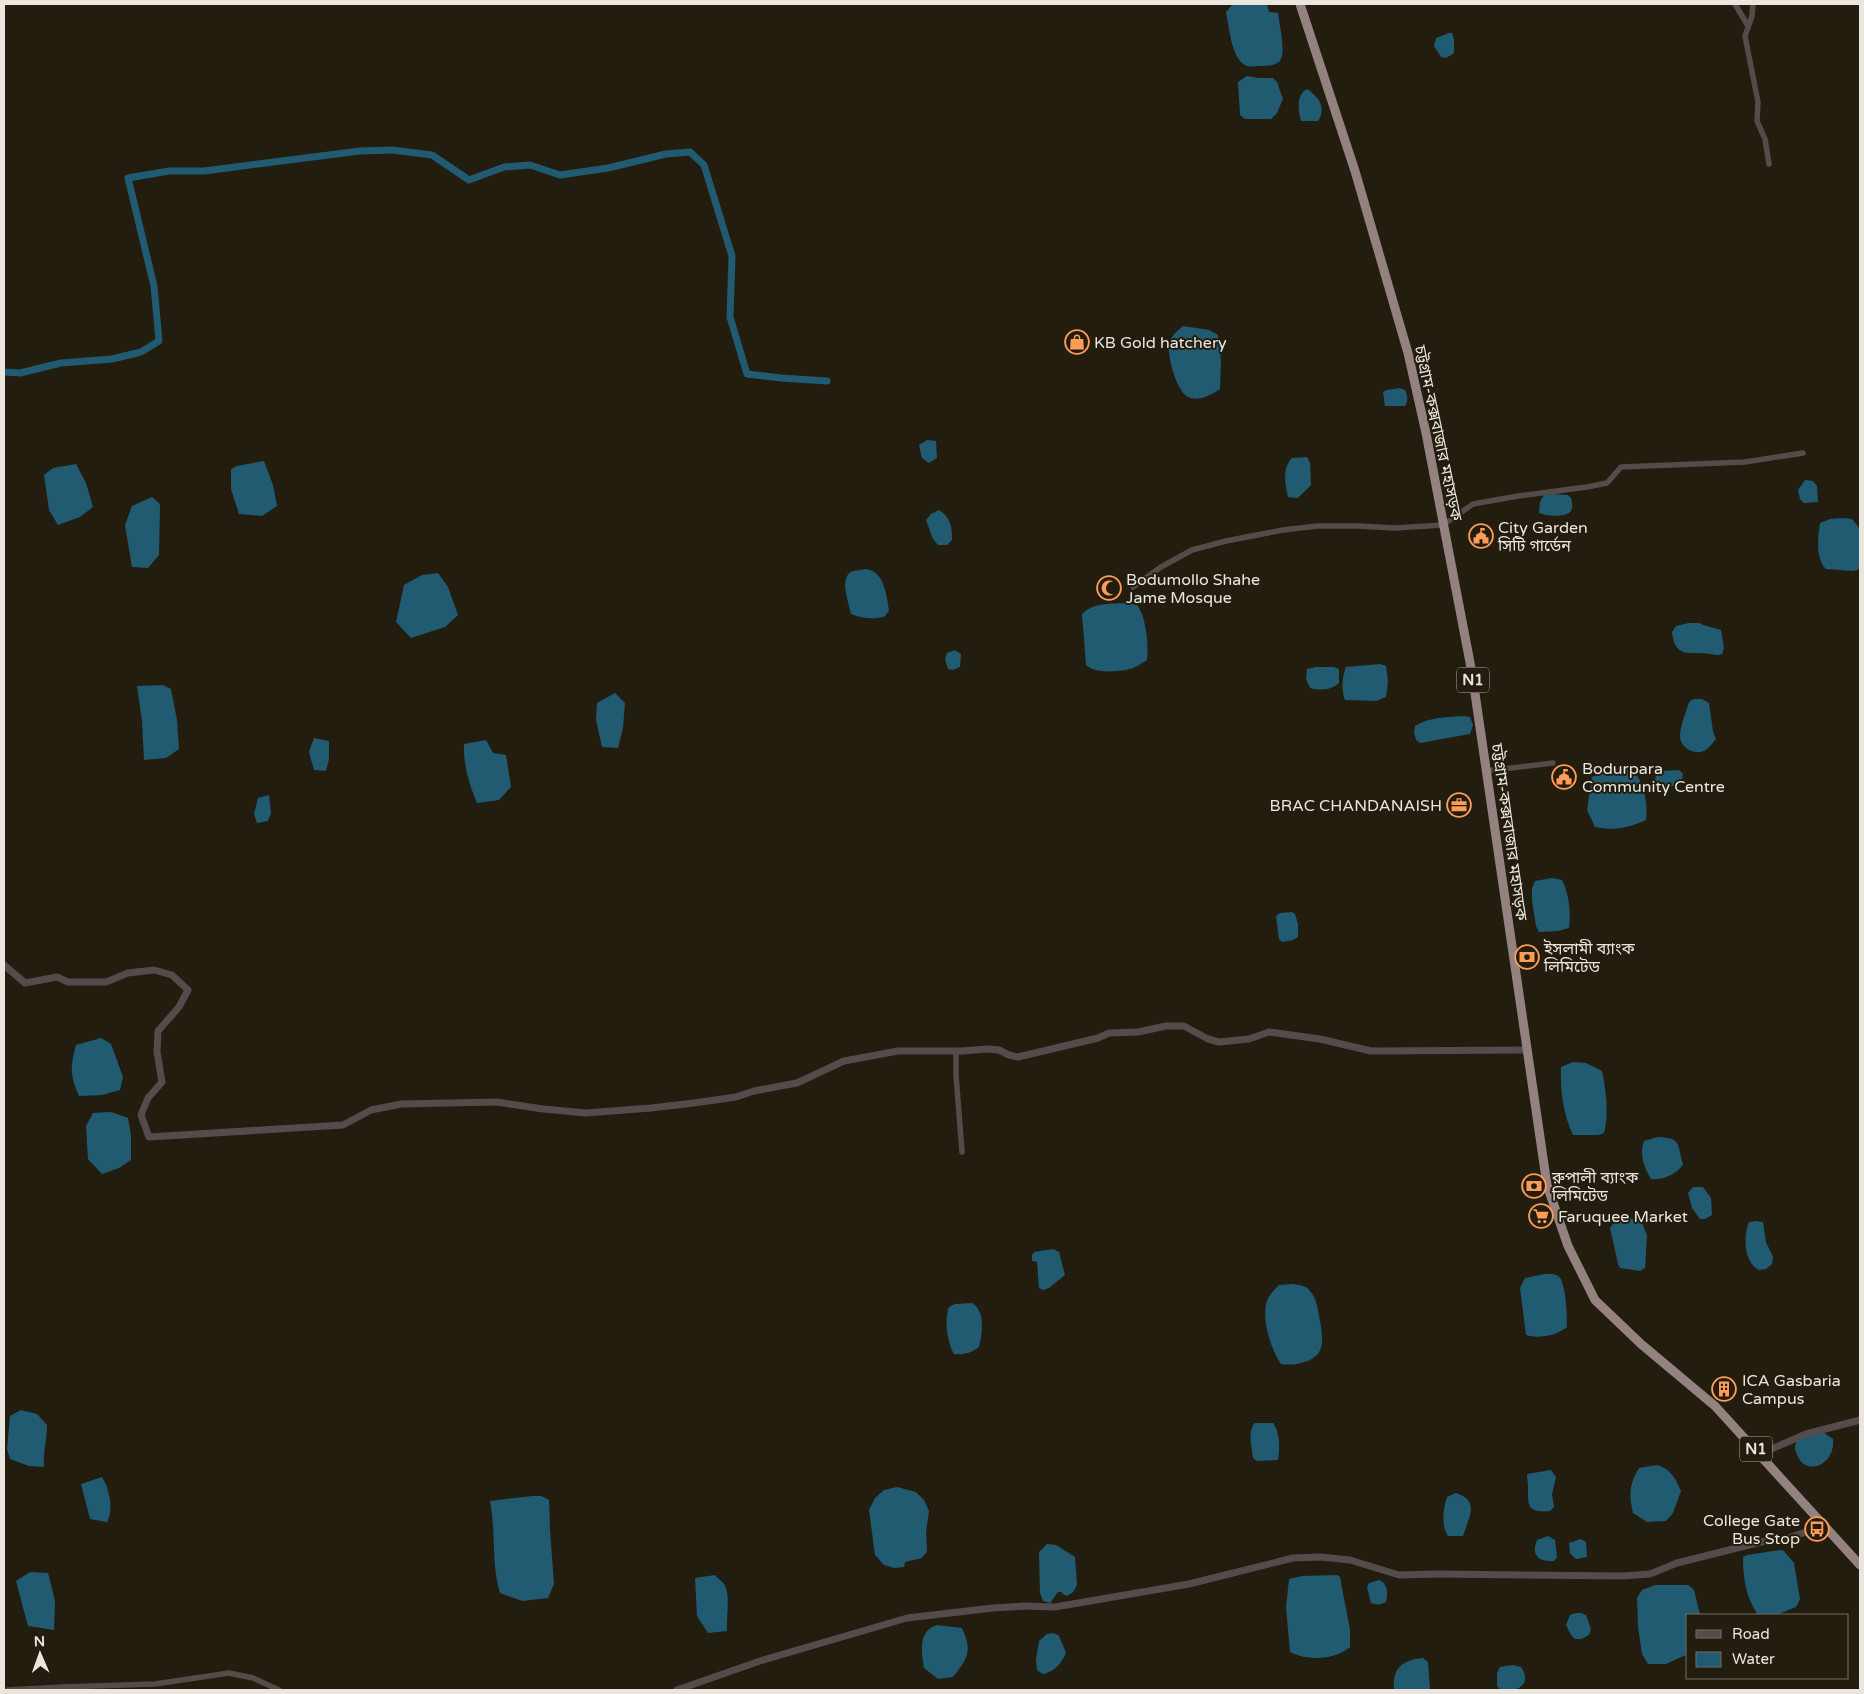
<svg xmlns="http://www.w3.org/2000/svg" width="1864" height="1694" viewBox="0 0 1864 1694" font-family="'Varela Round','Noto Sans Bengali',sans-serif">
  <rect width="100%" height="100%" fill="#231d10"/>
  <!-- water -->
  <g fill="#205b72">
    <path d="M1233 4H1267L1269 12 1278 13C1279 23 1287 55 1279 62 1273 66 1267 66 1260 66 1254 66 1247 68 1242 63 1231 53 1229 26 1226 12Z"/>
    <polygon points="1449,33 1452,33 1454,39 1454,53 1446,58 1441,57 1434,46 1436,38"/>
    <polygon points="1247,76 1259,78 1273,78 1277,82 1283,99 1277,113 1271,119 1245,119 1240,115 1238,82"/>
    <path d="M1307 89C1318 96 1327 108 1318 121H1301C1298 109 1296 95 1307 89Z"/>
    <path d="M1183 326 1209 330 1218 335 1221 361 1220 389C1211 395 1199 402 1188 397 1177 392 1167 356 1169 344 1170 337 1177 331 1183 326Z"/>
    <path d="M1400 388 1405 390C1408 396 1408 401 1405 406H1385L1383 392 1387 390Z"/>
    <polygon points="927,440 936,441 937,458 929,463 922,458 919,445"/>
    <path d="M1307 457 1310 463 1311 485 1298 498 1288 497C1285 483 1282 469 1292 458Z"/>
    <polygon points="264,461 273,485 277,506 262,516 239,514 231,489 231,469 237,466"/>
    <polygon points="76,464 86,483 93,507 80,517 58,525 49,510 44,475 53,468"/>
    <polygon points="1805,480 1813,481 1817,486 1818,502 1804,503 1800,499 1798,490"/>
    <path d="M1552 494 1568 495 1571 498C1572 502 1573 507 1571 511 1566 518 1546 516 1539 513L1540 502 1544 495Z"/>
    <polygon points="152,497 160,504 159,555 148,568 132,567 125,525 132,506"/>
    <path d="M939 510C951 518 952 527 952 540L947 545H938L933 539 926 520 931 514Z"/>
    <path d="M1844 518 1852 519 1860 529V566L1858 570 1853 571 1826 569C1815 558 1818 537 1820 523L1830 519Z"/>
    <path d="M866 569C884 571 887 596 889 611L884 617C872 619 863 619 851 614 849 603 839 579 851 572 855 570 861 570 866 569Z"/>
    <polygon points="438,573 448,587 458,615 445,627 411,638 396,622 404,585 422,575"/>
    <path d="M1127 603 1137 605C1146 616 1149 646 1147 660 1142 663 1138 666 1133 668 1122 672 1094 674 1086 665L1082 614C1095 602 1111 604 1127 603Z"/>
    <path d="M1689 623H1700L1703 625 1721 630 1724 648 1722 654C1716 656 1715 654 1710 654 1691 651 1675 660 1672 632L1676 626Z"/>
    <polygon points="955,650 961,654 960,667 953,670 948,669 945,659 947,653"/>
    <path d="M1380 664 1386 666 1388 681 1386 697 1376 701 1345 700C1341 691 1342 676 1346 667Z"/>
    <path d="M1316 667H1334L1339 669V683C1332 690 1319 691 1310 688L1306 679 1307 669Z"/>
    <polygon points="163,685 171,689 177,720 179,749 166,758 144,760 142,721 137,686"/>
    <polygon points="615,693 625,703 623,728 618,748 602,747 596,720 597,703"/>
    <path d="M1694 699H1702L1709 703 1713 731 1716 739C1713 743 1708 749 1704 751 1694 755 1681 748 1680 737 1680 727 1685 715 1688 705L1690 701Z"/>
    <path d="M1465 716 1470 717 1473 725 1470 734 1420 743 1416 740 1414 732 1415 726C1428 717 1449 717 1465 716Z"/>
    <polygon points="314,738 329,741 329,759 326,771 314,770 309,752"/>
    <path d="M486 740 493 753 506 755 511 787 499 800 477 803C469 784 463 764 464 744Z"/>
    <path d="M1630 768C1644 779 1648 803 1646 820 1628 828 1614 831 1595 827L1587 810 1592 777 1613 769Z"/>
    <path d="M1679 770 1683 774 1682 780C1675 786 1668 789 1658 789L1654 784 1656 776 1664 771Z"/>
    <polygon points="269,795 271,813 268,821 257,823 254,814 258,798"/>
    <path d="M1552 878 1562 880C1569 893 1571 913 1569 928L1558 931 1539 932 1536 926 1532 901V888L1535 881Z"/>
    <polygon points="1292,912 1295,914 1298,924 1298,937 1293,940 1282,942 1279,939 1276,916 1280,913"/>
    <path d="M101 1038 111 1044 123 1077 120 1090 102 1095 79 1096C70 1076 70 1067 76 1045Z"/>
    <path d="M1573 1062 1586 1063 1602 1071C1606 1091 1609 1113 1604 1133L1598 1135H1573C1563 1114 1560 1090 1561 1067Z"/>
    <polygon points="111,1112 128,1118 131,1135 131,1160 119,1168 102,1174 88,1159 86,1126 93,1113"/>
    <path d="M1658 1137C1682 1138 1677 1144 1683 1164 1678 1174 1661 1181 1651 1179 1644 1167 1639 1155 1644 1141Z"/>
    <polygon points="1693,1187 1703,1187 1711,1198 1712,1215 1705,1219 1700,1219 1692,1208 1688,1193"/>
    <polygon points="1630,1218 1642,1223 1647,1235 1645,1268 1640,1271 1620,1268 1618,1264 1610,1228 1615,1221"/>
    <path d="M1756 1221 1763 1222 1766 1242 1773 1257 1772 1264 1766 1269 1759 1270C1744 1262 1743 1237 1749 1222Z"/>
    <polygon points="1053,1249 1059,1252 1065,1275 1049,1288 1043,1290 1039,1288 1037,1262 1032,1261 1032,1255 1034,1252"/>
    <path d="M1545 1274C1551 1274 1557 1273 1560 1278 1566 1286 1567 1317 1567 1327 1555 1336 1540 1339 1526 1335L1520 1288 1525 1278Z"/>
    <path d="M1292 1284C1299 1285 1306 1285 1310 1291 1317 1298 1318 1311 1320 1321 1323 1339 1326 1356 1304 1362 1296 1365 1290 1365 1281 1364 1271 1350 1261 1318 1267 1301 1269 1295 1274 1290 1279 1285Z"/>
    <path d="M972 1303C986 1311 982 1334 979 1347 971 1353 964 1355 954 1354 947 1342 944 1319 949 1307L955 1304Z"/>
    <path d="M21 1410 37 1414 47 1425C47 1439 43 1452 44 1467L29 1466 10 1459 7 1449 10 1416Z"/>
    <path d="M1255 1423H1273C1280 1431 1280 1450 1278 1460L1257 1461 1253 1458C1252 1448 1247 1431 1255 1423Z"/>
    <path d="M1823 1432 1833 1439C1836 1465 1804 1479 1796 1452 1794 1447 1795 1441 1800 1438 1806 1435 1816 1434 1823 1432Z"/>
    <path d="M1657 1465C1671 1469 1675 1478 1681 1491L1673 1513 1666 1521 1647 1522 1633 1513C1629 1494 1629 1485 1639 1468Z"/>
    <path d="M1551 1470 1556 1477 1552 1494 1554 1507 1550 1511C1527 1513 1528 1506 1528 1487 1528 1483 1527 1479 1527 1474Z"/>
    <path d="M102 1477C109 1488 114 1509 107 1522L90 1519 81 1484Z"/>
    <polygon points="897,1487 916,1492 924,1500 929,1511 926,1532 927,1552 923,1556 922,1558 905,1562 904,1567 894,1568 884,1565 875,1555 869,1510 875,1498 884,1490"/>
    <path d="M1456 1493C1481 1501 1468 1519 1463 1536H1448C1441 1527 1443 1508 1447 1497Z"/>
    <path d="M532 1496H541L549 1500 550 1530 554 1584 548 1598 522 1601 500 1593C491 1563 496 1532 490 1501Z"/>
    <path d="M1548 1536 1555 1540 1557 1557 1554 1561C1538 1562 1531 1555 1537 1540Z"/>
    <polygon points="1581,1539 1586,1542 1587,1557 1576,1559 1570,1553 1569,1543"/>
    <path d="M1047 1544 1056 1545 1075 1557 1077 1584C1075 1591 1072 1594 1066 1596L1061 1592H1058L1050 1603 1043 1601 1040 1593 1039 1552Z"/>
    <path d="M1780 1550 1784 1551 1794 1563 1800 1599 1796 1607 1776 1615H1758C1746 1598 1743 1578 1743 1557L1747 1555Z"/>
    <polygon points="30,1572 48,1573 55,1601 54,1630 28,1626 16,1581"/>
    <path d="M715 1575C717 1578 722 1581 724 1584 731 1595 726 1617 727 1631L708 1633 697 1616 695 1578Z"/>
    <path d="M1337 1575 1340 1577 1350 1630V1647C1335 1660 1307 1661 1290 1652L1286 1607 1289 1579 1302 1576Z"/>
    <path d="M1379 1580C1388 1583 1388 1594 1386 1602 1381 1605 1376 1605 1371 1603L1367 1587 1369 1583Z"/>
    <polygon points="1655,1585 1688,1585 1694,1590 1700,1615 1688,1615 1688,1654 1666,1664 1648,1664 1642,1654 1638,1627 1637,1598 1642,1590"/>
    <polygon points="1576,1613 1581,1613 1586,1615 1591,1629 1589,1635 1581,1639 1575,1639 1571,1635 1566,1625 1570,1615"/>
    <path d="M937 1625 962 1628C972 1651 969 1657 953 1677L938 1679 924 1668C922 1652 917 1631 937 1625Z"/>
    <path d="M1054 1633 1059 1636 1066 1653C1061 1664 1055 1671 1043 1674L1037 1670 1036 1659 1039 1641 1047 1634Z"/>
    <path d="M1423 1658 1428 1662 1430 1690H1394C1392 1668 1402 1660 1423 1658Z"/>
    <path d="M1513 1665 1521 1667C1533 1685 1517 1692 1501 1690L1497 1686V1673L1500 1667Z"/>
  </g>
  <g fill="none" stroke-linecap="round" stroke-linejoin="round">
    <!-- canal -->
    <polyline stroke="#205b72" stroke-width="7" points="4,372 20,373 61,363 112,359 141,352 159,341 154,286 128,178 169,171 204,171 360,151 392,150 432,155 469,180 504,167 530,165 560,175 608,168 666,154 690,152 704,165 732,256 730,317 747,374 781,378 827,381"/>
    <!-- minor -->
    <g stroke="#544b4a" stroke-width="5.5">
      <polyline points="1735,4 1748,26"/>
      <polyline points="1753,4 1752,16 1745,36 1758,102 1757,121 1765,139 1769,164"/>
      <polyline points="1133,587 1161,567 1192,550 1226,541 1283,530 1317,526 1358,526 1395,528 1443,525 1473,504 1518,496 1587,487 1607,483 1621,467 1745,462 1803,453"/>
      <polyline points="1486,771 1553,763"/>
      <polyline points="956,1051 956,1075 962,1152"/>
      <polyline points="8,1690 63,1687 155,1684 229,1673 253,1678 279,1690"/>
    </g>
    <!-- tertiary -->
    <g stroke="#544b4a" stroke-width="7">
      <polyline points="4,965 25,983 57,977 68,982 106,982 128,973 154,970 172,975 188,990 179,1007 158,1031 157,1052 162,1082 148,1098 141,1115 149,1137 343,1125 371,1110 401,1104 497,1102 543,1109 586,1113 651,1108 694,1103 736,1097 754,1091 797,1083 844,1061 898,1051 962,1051 987,1049 999,1050 1009,1055 1018,1057 1098,1038 1109,1033 1138,1032 1166,1026 1184,1026 1208,1039 1219,1042 1249,1039 1269,1032 1320,1039 1371,1051 1527,1050"/>
      <polyline points="1760,1454 1806,1434 1860,1420"/>
      <polyline points="677,1690 760,1661 907,1618 993,1608 1024,1606 1055,1607 1189,1584 1293,1558 1321,1557 1350,1560 1399,1575 1437,1574 1623,1576 1650,1574 1677,1563 1761,1542 1788,1538 1812,1530 1823,1524"/>
    </g>
    <!-- trunk -->
    <polyline stroke="#948280" stroke-width="9" points="1300,4 1355,171 1408,353 1426,433 1472,673 1547,1185 1568,1246 1595,1300 1641,1344 1715,1406 1860,1565"/>
  </g>
  <!-- icons -->
  <defs>
    <g id="shop-ring" transform="scale(1.25)"><circle r="9.5" fill="#231d10" stroke="#fe9c57" stroke-width="1.5"/><path d="M-5-2.5h2.3a2.7 3.5 0 0 1 5.4 0H5L5.5 6h-11ZM-1.5-2.5h3a1.5 2.3 0 0 0-3 0Z" fill="#fe9c57"/></g>
    <g id="civic-ring" transform="scale(1.25)"><circle r="9.5" fill="#231d10" stroke="#fe9c57" stroke-width="1.5"/><path d="M-.6-6.5H3V-4.5H.6V-3L4-1V1h2V6H-6V1h2V-1L-.6-3ZM-1.2 2.5V6h2.4V2.5Z" fill="#fe9c57"/></g>
    <g id="mosque-ring" transform="scale(1.25)"><circle r="9.5" fill="#231d10" stroke="#fe9c57" stroke-width="1.5"/><path d="M3.5-4.9A6 6 0 1 0 3.5 4.9A5 5 0 1 1 3.5-4.9Z" fill="#fe9c57"/></g>
    <g id="office-ring" transform="scale(1.25)"><circle r="9.5" fill="#231d10" stroke="#fe9c57" stroke-width="1.5"/><path d="M-6-3h4V-5.5h4V-3h4V5H-6ZM-1-4.5V-3h2v-1.5ZM-6 0V1H6V0Z" fill="#fe9c57"/></g>
    <g id="bank-ring" transform="scale(1.25)"><circle r="9.5" fill="#231d10" stroke="#fe9c57" stroke-width="1.5"/><path d="M-6-4H6V4H-6ZM0-2.3a2.3 2.3 0 1 0 0 4.6a2.3 2.3 0 1 0 0-4.6Z" fill="#fe9c57"/></g>
    <g id="supermarket-ring" transform="scale(1.25)"><circle r="9.5" fill="#231d10" stroke="#fe9c57" stroke-width="1.5"/><path d="M-6-5.5h2.5l.6 2H6L4.5 2H-2.5L-4.4-4H-6ZM-1.5 3.2a1.3 1.3 0 1 0 .1 0ZM3 3.2a1.3 1.3 0 1 0 .1 0Z" fill="#fe9c57"/></g>
    <g id="building-ring" transform="scale(1.25)"><circle r="9.5" fill="#231d10" stroke="#fe9c57" stroke-width="1.5"/><path d="M-4-6H4V6H1V3H-1V6H-4ZM-2.5-4.3h1.7v1.8h-1.7ZM.8-4.3h1.7v1.8H.8ZM-2.5-1h1.7V.8h-1.7ZM.8-1h1.7V.8H.8Z" fill="#fe9c57"/></g>
    <g id="bus-ring" transform="scale(1.25)"><circle r="9.5" fill="#231d10" stroke="#fe9c57" stroke-width="1.5"/><path d="M-5-6H5V4H4V6H2V4H-2V6H-4V4H-5ZM-3.5-4V0h7V-4ZM-3.5 1.2v1.5H-2V1.2ZM2 1.2v1.5H3.5V1.2Z" fill="#fe9c57"/></g>
  </defs>
  <g fill-rule="evenodd">
    <use href="#shop-ring" x="1077" y="342"/>
    <use href="#civic-ring" x="1481" y="536"/>
    <use href="#mosque-ring" x="1109" y="588"/>
    <use href="#civic-ring" x="1564" y="777"/>
    <use href="#office-ring" x="1459" y="805"/>
    <use href="#bank-ring" x="1527" y="957"/>
    <use href="#bank-ring" x="1534" y="1186"/>
    <use href="#supermarket-ring" x="1541" y="1216"/>
    <use href="#building-ring" x="1724" y="1389"/>
    <use href="#bus-ring" x="1817" y="1529"/>
  </g>
  <g text-anchor="middle" stroke-width="4" stroke-linejoin="round" paint-order="stroke">
    <!-- shield labels -->
    <g fill="#231d10" stroke="#aeaaa0" stroke-width="1">
      <rect x="1457" y="667.5" width="32" height="25" rx="4"/>
      <rect x="1740" y="1436.5" width="32" height="25" rx="4"/>
    </g>
    <g font-size="15" font-weight="bold" fill="#eae6dd">
      <text x="1473" y="685">N1</text>
      <text x="1756" y="1454">N1</text>
    </g>
    <!-- poi labels -->
    <g font-size="16" fill="#eae6dd" stroke="#231d10" text-anchor="start">
      <text x="1094" y="348">KB Gold hatchery</text>
      <text x="1498" y="533">City Garden<tspan x="1498" dy="18">সিটি গার্ডেন</tspan></text>
      <text x="1126" y="585">Bodumollo Shahe<tspan x="1126" dy="18">Jame Mosque</tspan></text>
      <text x="1582" y="774">Bodurpara<tspan x="1582" dy="18">Community Centre</tspan></text>
      <text x="1442" y="811" text-anchor="end">BRAC CHANDANAISH</text>
      <text x="1544" y="954">ইসলামী ব্যাংক<tspan x="1544" dy="18">লিমিটেড</tspan></text>
      <text x="1552" y="1183">রুপালী ব্যাংক<tspan x="1552" dy="18">লিমিটেড</tspan></text>
      <text x="1558" y="1222">Faruquee Market</text>
      <text x="1742" y="1386">ICA Gasbaria<tspan x="1742" dy="18">Campus</tspan></text>
      <text x="1800" y="1526" text-anchor="end">College Gate<tspan x="1800" dy="18">Bus Stop</tspan></text>
    </g>
    <!-- street labels -->
    <g font-size="16" fill="#eae6dd" stroke="#231d10">
      <text transform="translate(1439 433) rotate(78)" y="6">চট্টগ্রাম-কক্সবাজার মহাসড়ক</text>
      <text transform="translate(1510 832) rotate(82)" y="6">চট্টগ্রাম-কক্সবাজার মহাসড়ক</text>
    </g>
  </g>
  <!-- border -->
  <rect width="1864" height="1694" fill="none" stroke="#eae6dd" stroke-width="10"/>
  <!-- legend -->
  <rect x="1686" y="1614" width="162" height="65" fill="#231d10" stroke="#736d62"/>
  <rect x="1696" y="1630" width="25" height="8" fill="#544b4a" stroke="#736d62"/>
  <text x="1732" y="1639" font-size="15" fill="#eae6dd">Road</text>
  <rect x="1696" y="1652" width="25" height="15" fill="#205b72" stroke="#736d62"/>
  <text x="1732" y="1664" font-size="15" fill="#eae6dd">Water</text>
  <!-- north arrow -->
  <g transform="translate(40 1654) rotate(358)" stroke="#231d10" stroke-width="4" paint-order="stroke">
  <path d="M0-4L9 19L0 12L-9 19Z" fill="#eae6dd"/>
  <text y="-8" font-size="14" font-weight="bold" text-anchor="middle" fill="#eae6dd">N</text>
  </g>
</svg>
